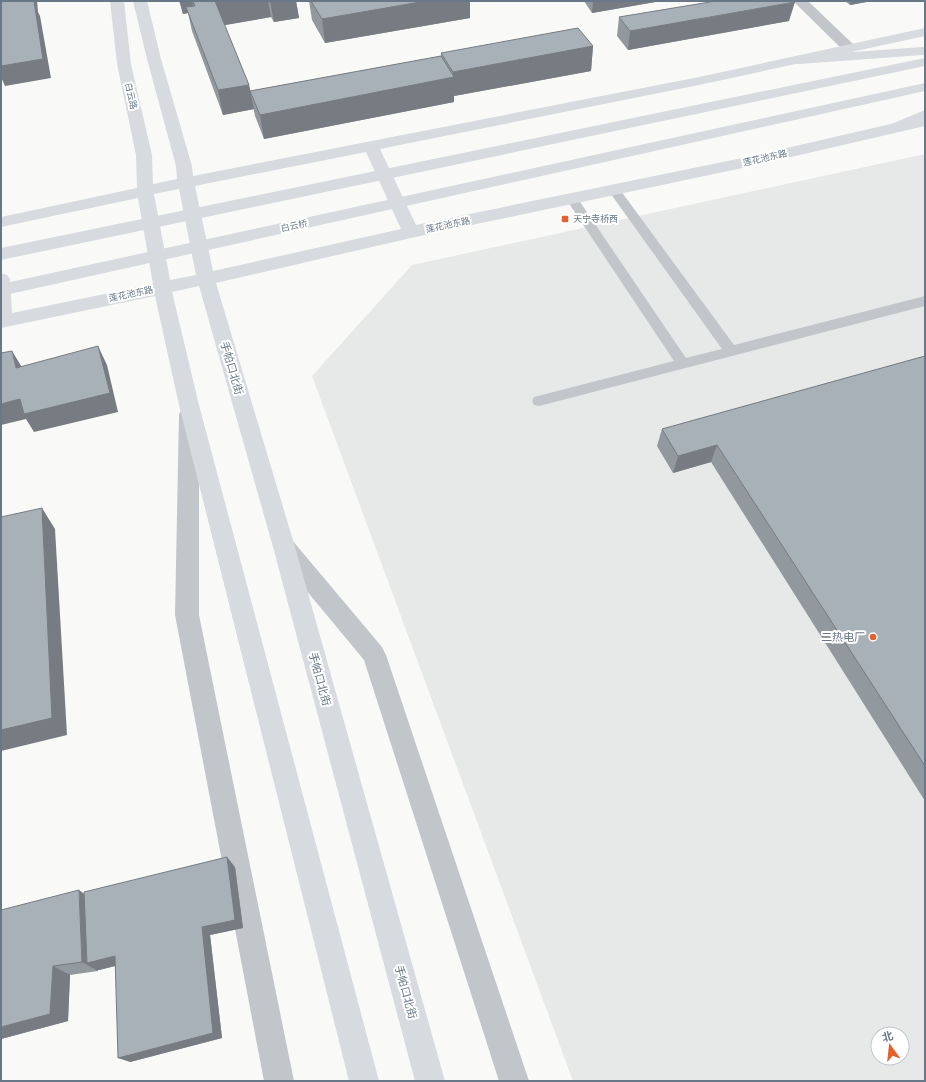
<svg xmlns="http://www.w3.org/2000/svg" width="926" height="1082" viewBox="0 0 926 1082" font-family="Barlow,'Noto Sans SC',sans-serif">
  <rect width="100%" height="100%" fill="#f9f9f7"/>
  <!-- built -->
  <path fill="#e7e8e8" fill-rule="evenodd" d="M925 154V1081H573L312 376 412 265ZM878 1034H902V1058H878Z"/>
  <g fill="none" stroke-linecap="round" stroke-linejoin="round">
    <!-- lane -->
    <polygon fill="#c2c6cb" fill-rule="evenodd" points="614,186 618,187 734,345 925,296 925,306 539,406 534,405 532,401 534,397 674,361 566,199 568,196 576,196 686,358 722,349 608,190 610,187"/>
    <!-- street -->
    <g fill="#c2c6cb" fill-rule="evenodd">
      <polygon points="793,1 808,1 854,45 856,48 854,51 849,52 844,51"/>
      <polygon points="189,406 196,409 199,414 199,615 294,1081 264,1081 175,615 179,414 182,409"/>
      <polygon points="284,538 292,540 382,647 386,655 529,1081 499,1081 364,660 276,554 273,547 276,540"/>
    </g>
    <!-- secondary -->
    <path fill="#d7dbdf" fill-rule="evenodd" d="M110 1H124L131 64 152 155 153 184 177 179 176 166 147 59 133 1H147L161 59 192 166 193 176 699 77 925 28V36L699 85 380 149 416 225 752 156 925 116V126L752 166 411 238 216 283 295 547 445 1081H415L273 547 199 286 172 292 199 405 379 1081H349L179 405 155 296 1 328V273L7 275 10 279 12 313 153 284 138 198 1 227V217L137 188 136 155 117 64ZM366 152 401 229 213 271 195 186ZM179 189 196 275 170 280 154 194Z"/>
    <!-- highway -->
    <g fill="#d7dbdf" fill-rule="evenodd">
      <polygon points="922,47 925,47 925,55 922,55 800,64 795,63 793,60 795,57 800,56"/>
      <polygon points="925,58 925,66 1,260 1,248"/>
      <polygon points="925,83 925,91 1,296 1,284"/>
      <polygon points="925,110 925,121 899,131 894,133 889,131 886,128 889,125"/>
    </g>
  </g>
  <!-- wall -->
  <g fill="#91989e">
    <polygon points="179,1 296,1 299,18 274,22 271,17 224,25 249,85 254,109 223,115 192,31 188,13 183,14"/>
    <polygon points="309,1 470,1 470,18 325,43 312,20"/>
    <polygon points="584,1 661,1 592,13"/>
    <polygon points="845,1 872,1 850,5"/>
    <polygon points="619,17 789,21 628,50 617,36"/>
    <polygon points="593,46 591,71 454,96 454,102 264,139 255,116 250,91 441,56 441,53"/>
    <polygon points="925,356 925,801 711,462 673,473 657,446 662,429"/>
    <polygon points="235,867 243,928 210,935 222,1038 130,1062 115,966 99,970 98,970 98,971 70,975 68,1021 1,1039 84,894"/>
  </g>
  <!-- shaded-wall -->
  <g fill="#767c81">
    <polygon points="1,1 37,1 38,12 40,16 51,78 5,86 1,77"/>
    <polygon points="180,1 192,1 195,12 186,7 188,13 183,14"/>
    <polygon points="215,1 268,1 271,17 220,26"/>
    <polygon points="270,1 296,1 299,18 274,22"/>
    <polygon points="426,1 470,1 470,18 325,43 322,19"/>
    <polygon points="593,1 661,1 592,13"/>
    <polygon points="851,1 872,1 850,5"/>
    <polygon points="795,2 789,21 628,50 630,31"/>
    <polygon points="593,46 591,71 454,96 454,102 264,139 260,115 453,77 453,72"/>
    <polygon points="249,85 254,109 223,115 218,90"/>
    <polygon points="98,346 107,365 118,412 34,432 26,419 1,425 1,404"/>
    <polygon points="12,351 23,369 16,368"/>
    <polygon points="717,445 711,462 673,473 678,456"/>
    <polygon points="42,508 55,529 67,735 1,751 1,730"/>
    <polygon points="227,857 235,867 243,928 210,935 222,1038 130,1062 118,1058"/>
    <polygon points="79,890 95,902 115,956 127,963 99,970 98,970 98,971 82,962"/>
    <polygon points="53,966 70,975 68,1021 1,1039 1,1027"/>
  </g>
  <!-- building -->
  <g fill="#a9b1b8" stroke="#767c81">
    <polygon points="6,1 34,1 43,59 1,66 1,2"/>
    <polygon points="193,1 217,1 215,1 249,85 218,90 186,7 195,6"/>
    <polygon points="311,1 426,1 322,19"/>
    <polygon points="716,1 793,1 795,2 630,31 619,17"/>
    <polygon points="578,28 593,46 453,72 441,53"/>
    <polygon points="441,56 454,77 260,115 250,91"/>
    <polygon points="98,346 110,393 24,414 20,399 1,404 1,353 12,351 16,368"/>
    <polygon points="925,356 925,766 717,445 678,456 662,429"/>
    <polygon points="42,508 52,718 1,730 1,517"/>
    <polygon points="227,857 235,920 202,927 213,1033 118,1058 115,956 87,963 84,892"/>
    <polygon points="79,890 82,962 53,966 50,1014 1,1027 1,910"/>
  </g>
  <!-- markers -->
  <g fill="#e4602c" stroke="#fff" stroke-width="1.5">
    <rect x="561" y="215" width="8" height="8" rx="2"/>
    <circle cx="873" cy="637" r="4"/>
  </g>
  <g text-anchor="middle" stroke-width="4" stroke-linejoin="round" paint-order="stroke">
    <!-- far-street labels -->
    <g font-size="9" fill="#687888" stroke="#fff">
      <text transform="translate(131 96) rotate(77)" y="3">白云路</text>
      <text transform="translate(765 158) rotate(-13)" y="3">莲花池东路</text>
      <text transform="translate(448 225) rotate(-12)" y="3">莲花池东路</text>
      <text transform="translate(294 226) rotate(-12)" y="3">白云桥</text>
      <text transform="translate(131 294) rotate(-12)" y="3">莲花池东路</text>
    </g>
    <!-- far-poi labels -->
    <g font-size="9" fill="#687888" stroke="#fff" text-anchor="start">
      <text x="573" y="222">天宁寺桥西</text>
    </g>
    <!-- street labels -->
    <g font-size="11" fill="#687888" stroke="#fff">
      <text transform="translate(232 368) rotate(74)" y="4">手帕口北街</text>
      <text transform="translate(320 679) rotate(75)" y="4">手帕口北街</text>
      <text transform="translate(406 992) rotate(75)" y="4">手帕口北街</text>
    </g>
    <!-- poi labels -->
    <g font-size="11" fill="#687888" stroke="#fff" text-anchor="end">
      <text x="865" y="641">二热电厂</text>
    </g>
  </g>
  <!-- border -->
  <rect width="926" height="1082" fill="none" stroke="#687888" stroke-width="4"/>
  <!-- north arrow -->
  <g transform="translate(890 1046) rotate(345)"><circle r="19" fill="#ffffff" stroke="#c3c9cf"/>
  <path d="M0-3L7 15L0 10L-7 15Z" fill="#e4602c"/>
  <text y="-6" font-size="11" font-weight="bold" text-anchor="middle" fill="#687888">北</text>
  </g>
</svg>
